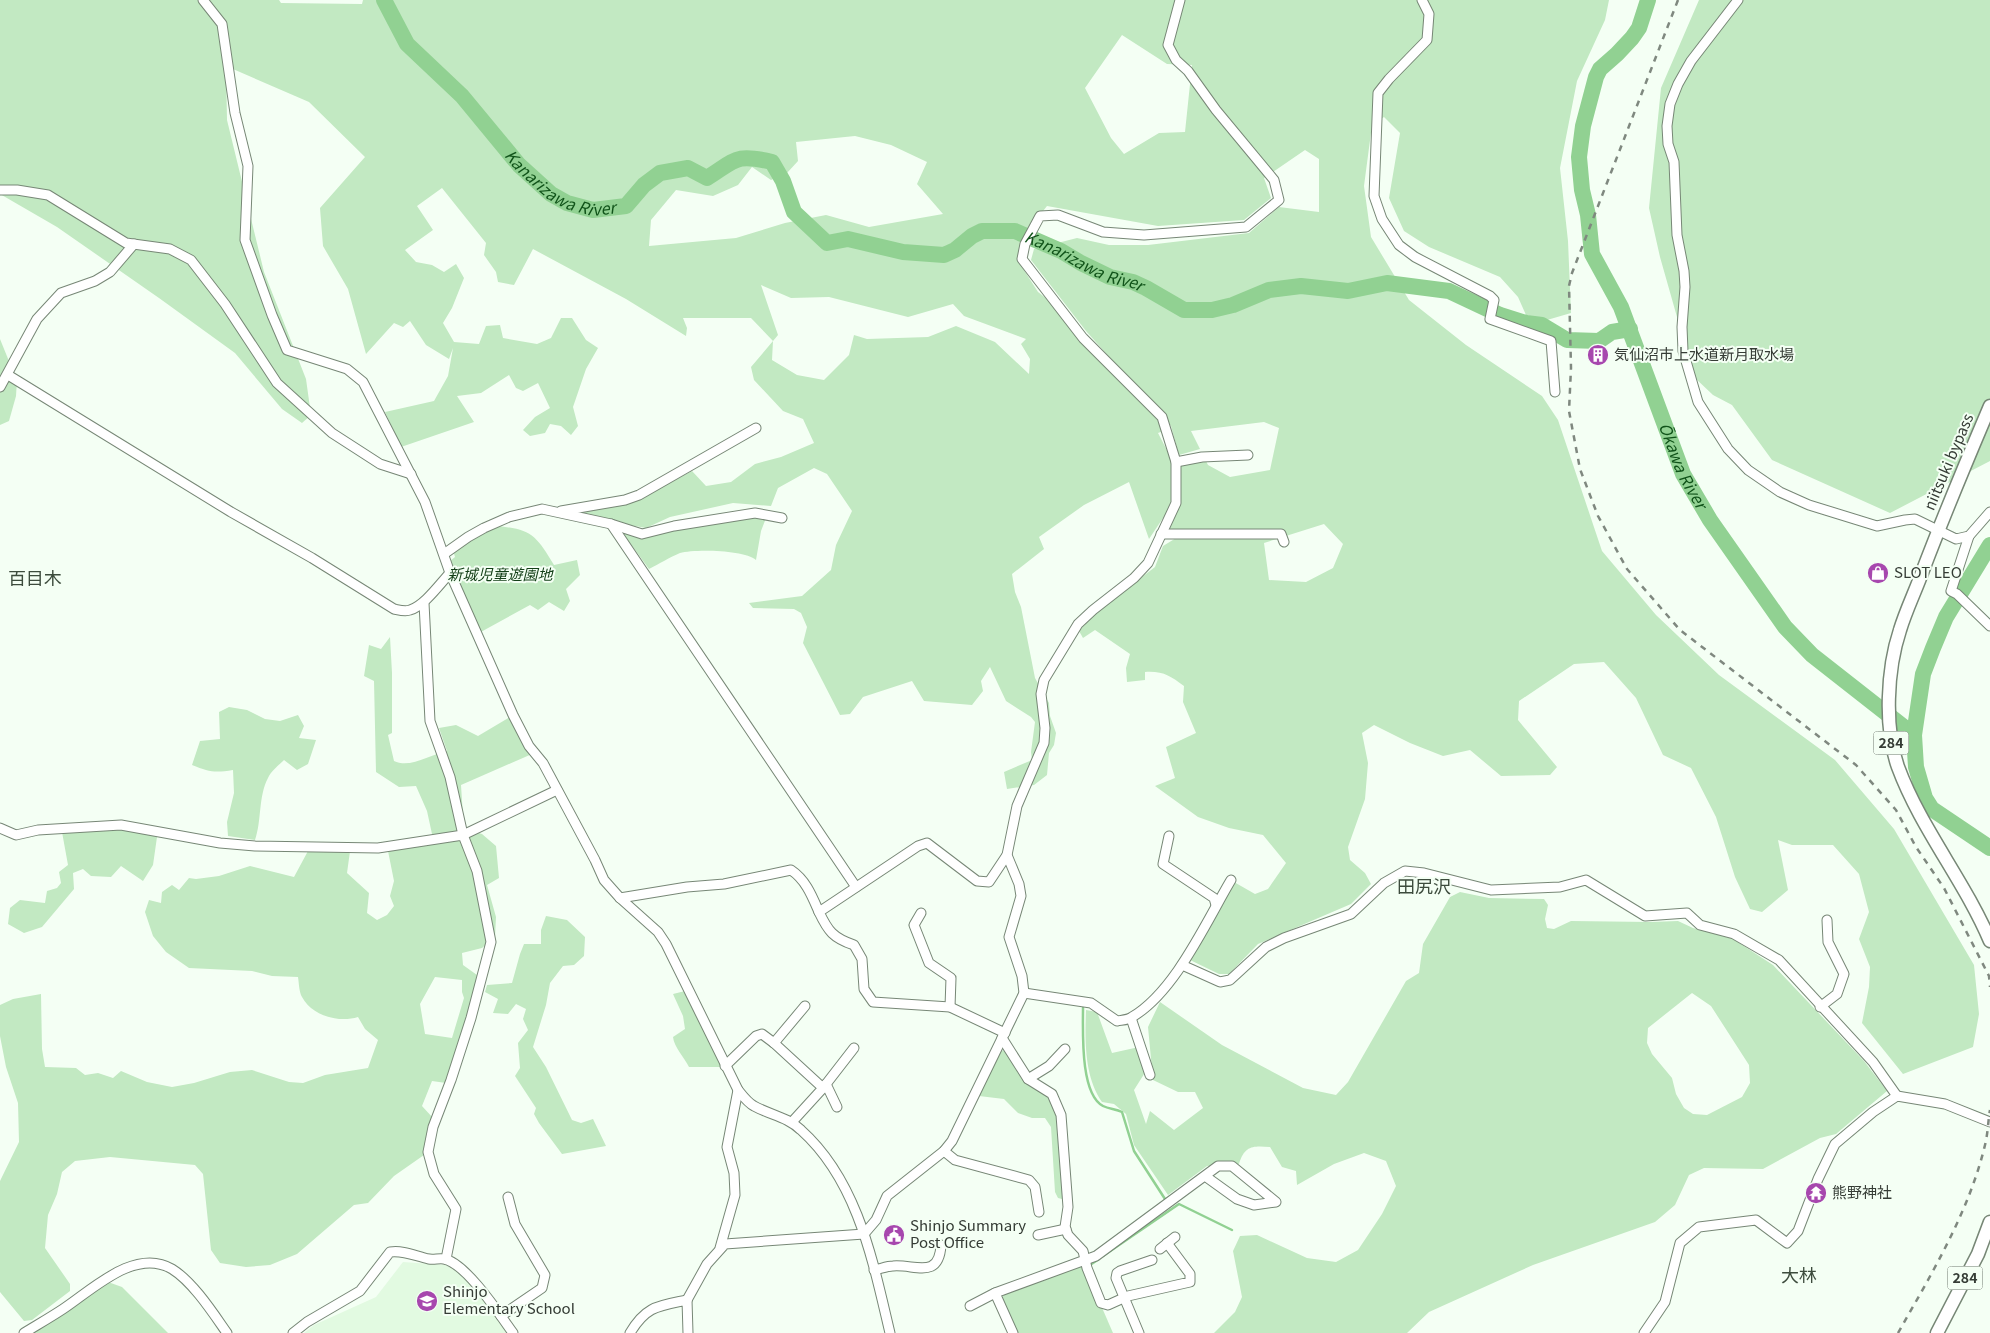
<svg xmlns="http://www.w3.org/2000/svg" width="1990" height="1333" viewBox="0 0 1990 1333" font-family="Georgia,'Noto Sans JP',serif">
  <rect width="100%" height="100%" fill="#f4fff4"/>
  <!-- built -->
  <polygon fill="#e2fae1" points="403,1262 445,1265 462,1274 490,1305 507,1333 304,1333 314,1325 376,1297"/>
  <!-- green -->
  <g fill="#c2e9c2" fill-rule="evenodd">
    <path d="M0 0H279L281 3 362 4 363 0H1609L1605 20 1577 81 1560 168 1568 241 1571 313 1547 320 1526 315 1518 297 1500 277 1429 247 1404 231 1389 198 1400 133 1384 117 1372 125 1364 186 1371 237 1409 300 1466 345 1542 396 1558 420 1602 551 1656 615 1719 675 1835 760 1894 829 1974 965 1979 1014 1973 1047 1903 1074 1862 1023 1869 987 1870 967 1859 939 1869 912 1859 874 1833 845H1792L1778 840 1788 890 1762 912 1750 909 1735 877 1716 817 1691 768 1663 755 1636 698 1604 662 1574 664 1519 701 1518 720 1557 767 1550 775 1501 776 1470 750 1443 756 1410 743 1374 725 1362 733 1368 763 1365 799 1348 847 1350 860 1365 873 1371 884 1351 904 1258 944 1229 974H1219L1188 959 1234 882 1255 894 1268 889 1286 863 1263 835 1229 828 1198 817 1155 786 1175 778 1166 747 1196 733 1183 702 1184 686C1170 676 1164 671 1145 672V680L1127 682 1126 668 1130 654 1095 630 1083 638 1079 631 1095 613 1155 567 1163 546 1186 532 1166 530 1179 504V465L1205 459 1208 465 1230 477 1270 470 1279 428 1264 422 1191 431 1200 449 1179 455 1171 426 1086 331 1031 260 1034 249 1077 238 1109 245H1148L1249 233 1279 207 1319 212V159L1305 150 1264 178 1271 198 1244 220 1158 226 1047 206 1020 240 1022 267 1038 292 1056 306 1067 322 1164 422 1166 430 1158 433 1172 460 1173 503 1149 539 1129 482 1084 505 1039 537 1044 549 1012 574 1015 592 1021 607 1035 678 1049 703 1050 716 1056 733 1054 745 1049 753 1047 775 1034 785 1007 789 1004 772 1032 760 1031 752 1035 722 1031 717 1006 701 990 667 981 681 983 691 972 705 924 701 912 681 863 697 850 714 840 715 803 643 807 627 801 613 794 609 753 608 749 603 802 596 831 570 836 545 852 511 827 474 814 468 778 488 771 506 733 503 670 517 646 528 571 514 638 500 692 471 706 486 731 482 755 464 781 457 814 443 803 419 783 411 754 380 751 367 773 341 751 318H683L687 328 686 336 626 299 533 249 514 285 498 282 496 272 484 255 486 243 442 188 417 206 433 230 405 250 416 262 432 265 444 272 456 264 464 278 452 308 443 323 454 342 479 344 486 326 500 325 503 338 537 344 551 338 561 318H572L586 340 598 348 586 369 573 407 578 426 571 435 561 426 550 424 545 433 530 436 523 430 535 417 550 408 538 383 523 391 516 388 509 375 481 393 457 396 474 422 401 447 385 412 434 401 448 376 453 348 449 359 426 345 410 321 403 327 394 323 366 354 348 289 323 246 320 208 365 157 309 102 226 66 227 120 264 272 306 379 311 415 302 423 282 409 235 353 159 298 57 227 0 194ZM1122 35 1167 64 1192 65 1185 132 1159 133 1124 154 1111 138 1085 88ZM855 136 891 145 927 162 917 184 943 214 869 227 826 215 785 223 736 238 649 246 651 220 676 190 713 196 738 185 752 167 771 180 787 173 798 161 796 142ZM761 285 791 298 829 297 908 317 953 304 964 316 1026 339 1021 344 1030 359 1029 374 995 342 956 326 928 337 867 339 854 335 849 355 824 380 797 375 772 360 773 341 778 335ZM1324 524 1343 544 1333 568 1306 582 1269 580 1264 543ZM1255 530 1259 536 1200 537 1199 532Z"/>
    <polygon points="1699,0 1990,0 1990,461 1890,513 1772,460 1732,405 1713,395 1694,377 1660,257 1649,208 1661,88"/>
    <polygon points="0,339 17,381 16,396 9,421 0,425"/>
    <path d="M754 516 766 518 761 531 756 560C745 550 695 549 680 553 670 557 659 564 649 569L622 532 643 537 695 525Z"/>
    <path d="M496 526C531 529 536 535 554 565L577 560 580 575 566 589 570 601 564 611 549 602 538 610 530 605 479 633 450 561 455 557 451 543Z"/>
    <path d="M390 637 392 673V733L388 735 394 761C410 769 431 754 447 751L439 728 456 725 478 736 510 717 532 754 461 785 464 832 439 838 432 834 427 811 416 786 399 787 376 772 374 681 364 676 369 645 381 649Z"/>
    <path d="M229 707 247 710 265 719 280 721 298 715 304 726 299 738 316 740 308 764 297 770 284 760C279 765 271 771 268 778 258 797 262 820 255 840L228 836 227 822 234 793 233 770C215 773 209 772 192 765L200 741 220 739 219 712Z"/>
    <polygon points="125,828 157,837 153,865 143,881 121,866 111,877 91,876 83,869 73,873 74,889 42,927 24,933 8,924 10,908 20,900 45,903 47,891 57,888 61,883 59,872 68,865 62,832"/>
    <path d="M476 832 482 834 496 846 499 878 487 885 496 917 495 937 482 948 462 953 463 965 477 975 472 998 446 1083 432 1081 422 1106 433 1118 424 1155 394 1176 368 1203 354 1205 297 1254 270 1265 246 1267 220 1263 211 1250 203 1174 195 1165 110 1157 75 1161 62 1172 57 1194 48 1215 45 1248 70 1284V1291L32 1320 24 1321 0 1292V1181L19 1142 18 1103 6 1067 0 1036V1005L13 999 41 994 42 1049 45 1067 76 1068 85 1075 98 1073 113 1078 121 1071 147 1082 172 1087 194 1083 230 1072 252 1070 289 1082 303 1083 325 1075 368 1068 378 1040 365 1029 358 1017C339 1023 312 1016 302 997 299 992 299 983 298 977L272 976 252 971 189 968 166 952 153 936 145 912 149 900 161 903 162 892 172 885 179 890 189 878 196 879 219 876 250 866 294 877 308 851 351 844 347 873 369 893 367 913 377 920 387 915 394 906 390 896 394 881 388 851 416 847ZM435 977 462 980V992L464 998 452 1038 425 1034 420 1004Z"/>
    <path d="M1460 892 1489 898 1544 899 1548 905 1545 919 1547 928 1554 929 1571 921 1650 922 1678 921 1693 928 1733 939 1773 965 1864 1061 1887 1091 1836 1134 1820 1138 1763 1169 1704 1168 1689 1175 1675 1205 1655 1222 1533 1265 1429 1312 1407 1333H1214L1235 1312 1242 1297 1233 1251 1240 1236 1257 1235 1307 1258 1336 1262 1358 1250 1382 1214 1396 1186 1386 1161 1364 1153 1334 1164 1297 1185 1296 1171 1282 1167 1270 1147C1253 1146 1245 1145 1239 1164L1207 1166 1168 1195 1134 1145 1126 1114 1114 1104 1102 1102C1084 1076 1085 1040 1086 1010L1097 1012 1112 1053 1139 1047 1146 1071 1134 1090 1146 1124 1150 1111 1174 1130 1203 1108 1195 1092H1178L1153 1080 1148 1027 1160 1002 1222 1045 1303 1088 1336 1095 1348 1082 1406 981 1419 973 1423 944 1450 897ZM1692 993 1711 1006 1749 1065 1750 1083 1742 1097 1707 1115 1693 1114 1684 1108 1676 1094 1672 1078 1652 1054 1647 1043 1648 1028Z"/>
    <polygon points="546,916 567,920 585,937 584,956 574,965 563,966 550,983 546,1005 533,1047 546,1067 572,1120 581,1123 593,1119 606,1146 562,1154 539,1123 534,1114 536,1108 515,1076 520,1068 518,1043 528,1030 523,1019 526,1009 516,1004 508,1014 493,1013 498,999 485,992 487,985 512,983 520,954 524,944 541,944 541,930"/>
    <path d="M685 991 722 1067H689C684 1057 674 1047 673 1037L685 1029 683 1016 673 994Z"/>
    <polygon points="1005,1050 1049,1096 1059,1119 1064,1193 1062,1199 1058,1198 1055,1192 1051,1127 1045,1118 1032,1118 1018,1113 1004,1099 979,1096 1000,1051"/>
    <polygon points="1083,1264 1113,1333 1017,1333 1001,1301 1006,1290"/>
    <polygon points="108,1282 122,1287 168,1333 32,1333"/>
  </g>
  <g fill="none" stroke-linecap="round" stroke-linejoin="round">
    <!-- stream -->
    <g stroke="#91d192" stroke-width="2.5">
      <path d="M1083 1008C1083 1031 1080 1094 1103 1106 1109 1109 1116 1109 1122 1112L1134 1151 1165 1199"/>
      <polyline points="1103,1256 1179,1204 1232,1230"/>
      <polyline points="1090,1265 1099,1259"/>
    </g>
    <!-- river -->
    <g stroke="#91d192" stroke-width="16">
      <path id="s1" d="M384 0 407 44 462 96 519 165 551 194 567 203 593 210 626 206 644 185 660 173 688 168 707 178C736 160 735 153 772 162L783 181 794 212 827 243 848 239 903 252 944 255 955 250 972 236 982 231H1015L1061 251 1081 263 1110 277 1133 282 1146 288 1184 310H1212L1233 305 1269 290 1301 286 1348 291 1387 283 1449 291 1500 315 1526 323 1542 325 1567 340 1599 341 1612 332 1630 329"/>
      <path id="s2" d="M1648 0 1639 28 1632 38 1617 54 1600 69 1596 77 1583 126 1579 157 1582 190 1588 215 1592 254 1621 307 1683 474 1710 520 1785 627 1812 655 1914 735"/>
      <polyline points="1990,545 1946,617 1933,648 1923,674 1914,735 1916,767 1925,798 1932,809 1990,848"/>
    </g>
    <!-- minor casing -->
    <g stroke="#778776" stroke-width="11">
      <g id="minor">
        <path d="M203 0 222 24 235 113 248 166 245 240 272 315 287 350 347 369 363 382 425 502 450 573 513 715 529 746 543 763 595 860 604 880 620 898 658 932 666 944 738 1090C742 1095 748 1103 754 1106 770 1115 788 1117 801 1130 858 1181 873 1262 890 1333"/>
        <polyline points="1422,0 1429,14 1427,40 1389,79 1378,93 1374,196 1382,219 1399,245 1415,257 1490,296 1494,300 1490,319 1551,341 1555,392"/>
        <polyline points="1738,0 1691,61 1678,84 1670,104 1667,126 1668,144 1674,162 1677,235 1684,271 1685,287 1682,327 1683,351 1698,402 1728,449 1748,470 1780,492 1809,505 1877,526 1905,520 1915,519 1956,539 1969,536 1990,512"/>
        <polyline points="0,190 17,190 48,195 126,243 170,249 191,260 225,304 277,383 332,433 380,464 411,474"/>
        <path d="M8 375 231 512 312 558 394 609C399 610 405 612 410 610 424 606 439 585 450 573"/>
        <polyline points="0,387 37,319 61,293 95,281 110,272 134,244"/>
        <polyline points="1176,462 1202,457 1248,455"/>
        <polyline points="561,511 625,500 639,495 756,428"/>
        <polyline points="611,524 856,887"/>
        <polyline points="1161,534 1281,534 1284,542"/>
        <polyline points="1969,536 1951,591 1957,594 1990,626"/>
        <polyline points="444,554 468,537 484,528 509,517 542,509 611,524 642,534 674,526 755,513 782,518"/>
        <polyline points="424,603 430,721 450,777 463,835 557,790"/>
        <polyline points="0,828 16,835 38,830 121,825 220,843 255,846 378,848 463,835 477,871 491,942 471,1018 451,1080 433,1127 428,1152 434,1174 456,1209 446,1259"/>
        <polyline points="1169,836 1163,864 1214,898 1216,905"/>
        <path d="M620 898 687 887 724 884 791 870C806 880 812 896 819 912"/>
        <polyline points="921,913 914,925 929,963 951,978 950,1007"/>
        <polyline points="1182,965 1220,982 1230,980 1266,947 1284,938 1351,914 1384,883 1405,871 1424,873 1491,890 1560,887 1586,880 1645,916 1687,913 1700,925 1734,934 1779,960 1873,1062 1897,1096"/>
        <path d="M1024 993 1091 1003 1117 1021C1122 1020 1128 1020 1132 1017 1175 992 1206 922 1231 880"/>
        <polyline points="1820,1007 1837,994 1844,974 1828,942 1827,920"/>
        <polyline points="1131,1018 1150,1075"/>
        <path d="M1005 1033 950 1007 873 1002 864 989 862 959 854 945C833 938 828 931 819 912L918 846 927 843 977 881 989 882 1007 855"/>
        <polyline points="1002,1038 1028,1079 1052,1094 1061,1115 1068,1207 1065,1227 1068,1235 1083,1251 1087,1268 1101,1303 1108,1305 1128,1296 1190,1282 1190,1274 1167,1243"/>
        <polyline points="774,1043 805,1006"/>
        <polyline points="725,1066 756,1036 762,1034 774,1043 823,1088 792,1122"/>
        <polyline points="1028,1079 1049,1066 1065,1049"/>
        <polyline points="826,1084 837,1107"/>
        <polyline points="823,1088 854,1048"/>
        <polyline points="944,1151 955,1160 1029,1180 1035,1187 1039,1212"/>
        <polyline points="1038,1235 1066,1229"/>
        <polyline points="720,1248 735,1195 734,1173 727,1147 738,1090"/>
        <polyline points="1160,1249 1175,1237"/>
        <path d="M874 1270C880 1269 887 1266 893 1266 915 1264 939 1280 941 1245"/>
        <polyline points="687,1300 707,1264 725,1244 864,1234 876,1220 887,1196 944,1151 952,1141 1024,993 1022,976 1009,937 1021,896 1019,884 1007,855 1017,806 1044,743 1045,728 1041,694 1044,680 1078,624 1093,610 1134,578 1148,563 1176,503 1176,462 1162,417 1083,338 1022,259 1025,244 1040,216 1058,215 1103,232 1144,235 1246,227 1279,200 1274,180 1216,110 1188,71 1176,60 1168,45 1180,0"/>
        <polyline points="970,1306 995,1293"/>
        <polyline points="501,1316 542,1288 545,1275 515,1224 508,1197"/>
        <path d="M24 1333C37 1325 51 1317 63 1309 92 1290 135 1247 172 1269 193 1282 213 1313 227 1333"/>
        <path d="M293 1333 307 1322 360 1291 390 1252C404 1250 415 1256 429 1259 434 1260 439 1258 444 1259 466 1263 500 1315 513 1333"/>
        <path d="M630 1333C646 1306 658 1306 687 1300L688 1333"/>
        <polyline points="1013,1333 995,1293 1096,1256 1218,1166 1232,1166 1276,1202 1254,1205 1237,1199 1205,1176"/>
        <polyline points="1139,1333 1116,1278 1117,1273 1120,1271 1152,1260"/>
        <polyline points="1644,1333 1665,1302 1680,1243 1699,1227 1756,1220 1787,1243 1798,1231 1818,1179 1835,1144 1873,1112 1897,1096 1945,1104 1990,1122"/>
      </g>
    </g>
    <!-- highway casing -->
    <g stroke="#778776" stroke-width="15">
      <g id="highway">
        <path d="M1990 406C1967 460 1944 515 1923 570 1916 590 1906 610 1900 630 1887 669 1884 728 1898 767 1921 829 1964 880 1990 941"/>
        <polyline points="1937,1333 1978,1254 1990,1222"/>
      </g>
    </g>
    <!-- minor -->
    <use href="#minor" stroke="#fff" stroke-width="9"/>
    <!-- highway -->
    <use href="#highway" stroke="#fff" stroke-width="12"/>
    <!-- rail -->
    <g stroke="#7f887f" stroke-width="2.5" stroke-dasharray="6 6" stroke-linecap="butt">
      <polyline points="1678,0 1572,273 1569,286 1571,368 1569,411 1580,469 1598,516 1627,569 1680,630 1856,765 1896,810 1916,847 1944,888 1989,976 1990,987"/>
      <path d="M1898 1333C1932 1273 1969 1212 1985 1145 1988 1133 1988 1121 1990 1110"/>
    </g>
  </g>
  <!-- icons -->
  <defs>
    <g id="building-disc" transform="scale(1.125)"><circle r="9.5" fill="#a747ae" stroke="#f4fff4"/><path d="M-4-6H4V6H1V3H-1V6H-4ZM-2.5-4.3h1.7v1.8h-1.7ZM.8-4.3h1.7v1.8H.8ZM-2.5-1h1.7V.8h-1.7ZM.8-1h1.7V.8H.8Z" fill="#fff"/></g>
    <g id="shop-disc" transform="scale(1.125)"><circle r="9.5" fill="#a747ae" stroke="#f4fff4"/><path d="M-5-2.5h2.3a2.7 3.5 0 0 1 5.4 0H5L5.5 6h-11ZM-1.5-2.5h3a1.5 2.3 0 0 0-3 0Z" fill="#fff"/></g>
    <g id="temple-disc" transform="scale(1.125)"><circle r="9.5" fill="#a747ae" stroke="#f4fff4"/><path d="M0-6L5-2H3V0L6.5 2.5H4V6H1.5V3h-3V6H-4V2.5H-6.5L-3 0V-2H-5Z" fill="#fff"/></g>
    <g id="civic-disc" transform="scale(1.125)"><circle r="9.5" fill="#a747ae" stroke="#f4fff4"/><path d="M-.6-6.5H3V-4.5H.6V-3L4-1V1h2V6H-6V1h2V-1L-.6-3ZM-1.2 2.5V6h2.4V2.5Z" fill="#fff"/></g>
    <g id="school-disc" transform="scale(1.125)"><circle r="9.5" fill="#a747ae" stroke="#f4fff4"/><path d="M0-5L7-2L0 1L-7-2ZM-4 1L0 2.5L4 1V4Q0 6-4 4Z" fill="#fff"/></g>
  </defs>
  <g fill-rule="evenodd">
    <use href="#building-disc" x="1598" y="355"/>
    <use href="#shop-disc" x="1878" y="573"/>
    <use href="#temple-disc" x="1816" y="1193"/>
    <use href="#civic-disc" x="894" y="1235"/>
    <use href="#school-disc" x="427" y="1301"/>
  </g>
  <g text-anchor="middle" stroke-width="4" stroke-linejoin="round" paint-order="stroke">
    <!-- shield labels -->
    <g fill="#f4fff4" stroke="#6e766e" stroke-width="1">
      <rect x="1873.5" y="731.5" width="35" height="23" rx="4"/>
      <rect x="1947.5" y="1266.5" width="35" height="23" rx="4"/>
    </g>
    <g font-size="14" font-weight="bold" fill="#353c35">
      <text x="1891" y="748">284</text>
      <text x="1965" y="1283">284</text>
    </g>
    <!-- poi labels -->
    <g font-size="15" fill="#353c35" stroke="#f4fff4" text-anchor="start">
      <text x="1614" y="360">気仙沼市上水道新月取水場</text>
      <text x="1894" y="578">SLOT LEO</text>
      <text x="1832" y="1198">熊野神社</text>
      <text x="910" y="1231">Shinjo Summary<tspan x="910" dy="17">Post Office</tspan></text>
      <text x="443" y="1297">Shinjo<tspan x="443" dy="17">Elementary School</tspan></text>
    </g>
    <!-- street labels -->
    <g font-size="15" fill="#353c35" stroke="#f4fff4">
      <text transform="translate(1949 462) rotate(-67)" y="5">niitsuki bypass</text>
    </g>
    <!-- park labels -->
    <g font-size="15" font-style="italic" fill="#144018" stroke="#f4fff4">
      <text x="500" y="580">新城児童遊園地</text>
    </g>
    <!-- water labels -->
    <g font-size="16" font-style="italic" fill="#105319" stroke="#f4fff4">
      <text dy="6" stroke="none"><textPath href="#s1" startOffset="262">Kanarizawa River</textPath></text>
      <text dy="6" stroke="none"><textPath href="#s1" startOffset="878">Kanarizawa River</textPath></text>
      <text dy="6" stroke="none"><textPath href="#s2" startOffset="506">Ōkawa River</textPath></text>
    </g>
    <!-- quarter labels -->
    <g font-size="18" fill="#3d4c3d" stroke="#f4fff4">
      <text x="35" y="585">百目木</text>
      <text x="1424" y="893">田尻沢</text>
      <text x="1799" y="1282">大林</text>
    </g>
  </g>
</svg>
